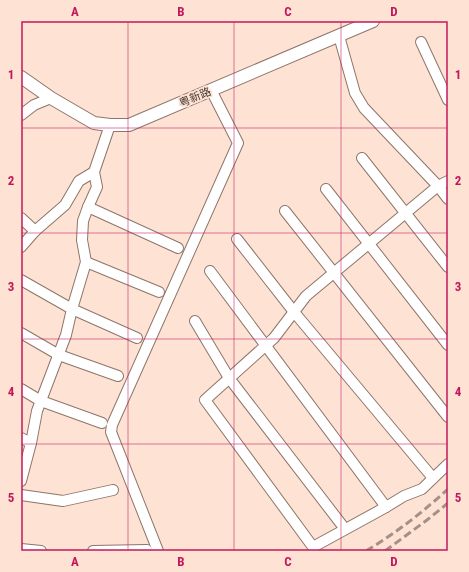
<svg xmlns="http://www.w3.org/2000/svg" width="469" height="572" viewBox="0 0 469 572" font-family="'Roboto Condensed','Noto Sans SC',sans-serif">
  <rect width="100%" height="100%" fill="#fee2d4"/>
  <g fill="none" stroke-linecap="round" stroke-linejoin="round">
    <!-- minor casing -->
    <g stroke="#8e7569" stroke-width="12">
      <g id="minor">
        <polyline points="339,36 355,93 364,108 438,186 448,199"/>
        <polyline points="421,42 448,100"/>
        <polyline points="21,115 34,105 51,98"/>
        <polyline points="362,158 448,267"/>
        <polyline points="448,181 438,186 306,296 274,338 205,400 313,547 386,507 404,496 422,489 448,464"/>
        <polyline points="326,189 448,345"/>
        <polyline points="88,207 178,248"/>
        <polyline points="285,211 448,417"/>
        <polyline points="21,218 35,231"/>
        <polyline points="237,239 294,312 433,478"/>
        <polyline points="21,247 35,231 65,205 79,181 94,172"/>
        <polyline points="86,262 159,292"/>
        <polyline points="210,271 386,507"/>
        <polyline points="21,280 72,309 137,338"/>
        <polyline points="195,321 229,378 345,529"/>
        <polyline points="21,333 59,355 118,376"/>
        <polyline points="21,389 41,401 102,423"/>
        <polyline points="21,438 31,443"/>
        <polyline points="21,481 31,443 37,411 66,335 72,309 86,262 82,240 83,221 88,207 97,187 94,172 110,125"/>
        <polyline points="21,495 63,501 113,490"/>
        <polyline points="21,549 41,551"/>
        <polyline points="93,551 147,550"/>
        <polyline points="158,551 111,432 112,425 238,143 211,90"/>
      </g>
    </g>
    <!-- tertiary casing -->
    <g stroke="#8e7569" stroke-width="14">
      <polyline id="tertiary" points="21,77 51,98 94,123 110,125 129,125 373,21"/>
    </g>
    <!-- minor -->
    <use href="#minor" stroke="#fff" stroke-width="10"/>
    <!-- tertiary -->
    <use href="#tertiary" stroke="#fff" stroke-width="12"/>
    <!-- rail -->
    <g stroke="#a49087" stroke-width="3" stroke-dasharray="8 4" stroke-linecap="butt">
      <path d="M366 551C396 533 423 512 448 489"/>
      <polyline points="385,551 427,520 448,503"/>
    </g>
  </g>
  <!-- grid -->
  <path fill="none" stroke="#c2185b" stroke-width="1" stroke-opacity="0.55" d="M128 21V551M234 21V551M341 21V551M21 128H448M21 233H448M21 339H448M21 444H448"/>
  <g text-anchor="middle" stroke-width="3.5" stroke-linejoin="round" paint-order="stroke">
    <!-- street labels -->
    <g font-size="11" fill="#423732" stroke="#fee2d4">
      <text transform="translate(195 97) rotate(-23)" y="4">粤新路</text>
    </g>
  </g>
  <!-- border -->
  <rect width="469" height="572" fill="none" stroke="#fee2d4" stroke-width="44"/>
  <rect x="22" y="22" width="425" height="528" fill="none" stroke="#c2185b" stroke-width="1.5"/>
  <g font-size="13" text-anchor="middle" font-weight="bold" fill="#c2185b">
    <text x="75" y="16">A</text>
    <text x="181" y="16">B</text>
    <text x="288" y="16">C</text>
    <text x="394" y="16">D</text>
    <text x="11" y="79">1</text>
    <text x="458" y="79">1</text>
    <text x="11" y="185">2</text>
    <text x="458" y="185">2</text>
    <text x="11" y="291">3</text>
    <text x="458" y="291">3</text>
    <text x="11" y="396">4</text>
    <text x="458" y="396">4</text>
    <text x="11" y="502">5</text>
    <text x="458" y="502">5</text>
    <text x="75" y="566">A</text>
    <text x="181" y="566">B</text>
    <text x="288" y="566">C</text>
    <text x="394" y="566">D</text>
  </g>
</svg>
